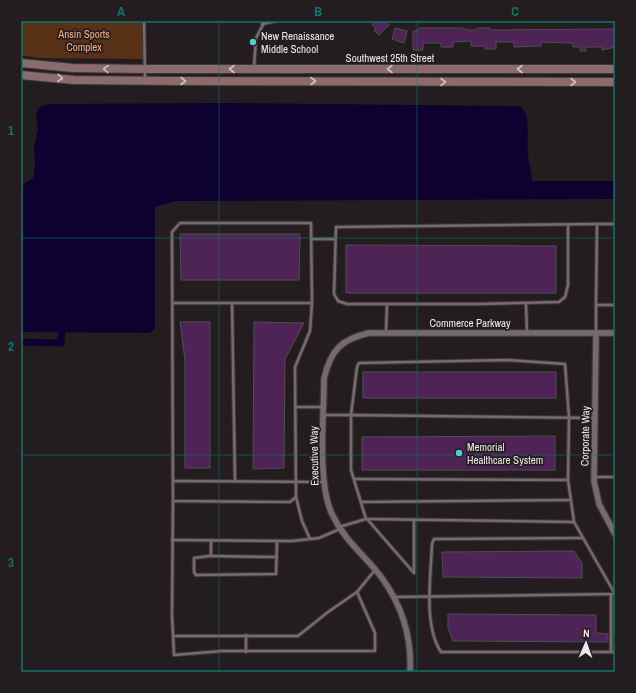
<svg xmlns="http://www.w3.org/2000/svg" width="636" height="693" viewBox="0 0 636 693" font-family="'Archivo Narrow',sans-serif">
  <rect width="100%" height="100%" fill="#241d20"/>
  <!-- green -->
  <polygon fill="#593116" points="21,21 146,21 146,59 41,58 21,55"/>
  <!-- water -->
  <path fill="#0e002f" d="M224 103 520 106C532 115 526 142 528 155 529 164 531 172 532 181H615V199L176 201 155 207V328L150 333 21 332V186L33 178 35 164 34 148 38 129 36 114 39 108 48 104Z"/>
  <g fill="none" stroke-linecap="round" stroke-linejoin="round">
    <!-- canal -->
    <polyline stroke="#0e002f" stroke-width="7" points="21,342 61,343 62,323"/>
  </g>
  <!-- building -->
  <g fill="#4d2455" stroke="#524d53">
    <polygon points="376,21 386,21 389,25 379,35 374,30 376,28 372,25"/>
    <polygon points="395,28 407,31 404,43 392,39"/>
    <polygon points="419,28 462,28 467,30 477,30 477,28 490,28 490,30 614,29 615,47 602,50 602,47 585,47 586,51 580,51 580,47 573,47 573,43 541,42 541,46 514,47 514,42 496,42 496,49 485,49 485,46 471,46 471,41 453,42 453,47 441,47 441,43 423,43 423,50 413,50 413,31 419,30"/>
    <polygon points="180,234 300,234 299,280 181,280"/>
    <polygon points="346,245 556,246 556,293 346,293"/>
    <polygon points="180,322 210,322 210,468 185,468 185,360"/>
    <polygon points="254,322 304,323 285,359 284,468 253,469"/>
    <rect x="363" y="372" width="193" height="26"/>
    <polygon points="555,436 555,470 362,470 362,437"/>
    <polygon points="574,551 582,563 582,578 443,577 442,552"/>
    <polygon points="448,614 596,615 596,633 608,634 608,642 453,641 448,628"/>
  </g>
  <g fill="none" stroke-linecap="round" stroke-linejoin="round">
    <!-- lane casing -->
    <g stroke="#3e383a" stroke-width="4.5">
      <g id="lane">
        <polyline points="144,21 145,78"/>
        <polyline points="262,24 276,21"/>
        <polyline points="254,67 256,38 265,21"/>
        <polygon points="180,223 311,223 312,303 310,331 295,367 296,497 290,502 173,501 172,232"/>
        <polyline points="568,225 568,285 565,297 559,302 478,304 347,304 338,301 334,294 336,227 597,224 615,224"/>
        <polyline points="311,239 335,239"/>
        <polyline points="172,303 312,303"/>
        <polyline points="232,303 235,481"/>
        <polyline points="526,304 527,333"/>
        <polyline points="596,305 597,224"/>
        <polyline points="386,332 387,305"/>
        <polyline points="596,333 596,305 615,305"/>
        <polyline points="295,407 323,407"/>
        <polyline points="324,415 351,415 357,367 359,363 508,360 565,364 569,417 568,480 574,522 366,519"/>
        <polyline points="594,477 615,477"/>
        <polyline points="354,479 568,480"/>
        <polyline points="173,481 324,482"/>
        <polyline points="296,497 302,521 310,539"/>
        <polyline points="173,501 172,615 174,655 222,651 375,651 375,633 357,592"/>
        <polyline points="361,502 571,500"/>
        <polyline points="367,519 414,573 414,520"/>
        <polyline points="339,527 366,519 351,470 351,415 594,418"/>
        <path d="M583 538 434 539 432 544C431 576 423 625 441 652H615"/>
        <polyline points="172,540 292,541 319,538 340,529"/>
        <polyline points="211,540 211,555 209,556 194,558 194,572 196,575 276,574 277,541"/>
        <polyline points="210,556 277,557"/>
        <polyline points="393,597 615,594 574,522"/>
        <polyline points="173,636 298,636 328,612 357,592 375,570"/>
        <polyline points="246,652 246,635"/>
        <polyline points="611,652 611,595"/>
      </g>
    </g>
    <!-- street casing -->
    <g stroke="#3e383a" stroke-width="8">
      <g id="street">
        <polyline points="596,333 594,481 599,504 615,534"/>
        <path d="M410 672C412 638 402 606 382 578 365 555 345 542 332 514 317 483 324 415 324 379 330 351 341 339 369 333H615"/>
      </g>
    </g>
    <!-- secondary casing -->
    <g stroke="#3e383a" stroke-width="10">
      <g id="secondary">
        <polyline points="21,63 73,68 145,69 615,69"/>
        <polyline points="21,75 74,80 175,81 615,82"/>
      </g>
    </g>
    <!-- lane -->
    <use href="#lane" stroke="#746b6e" stroke-width="2.5"/>
    <!-- street -->
    <use href="#street" stroke="#746b6e" stroke-width="5.5"/>
    <!-- secondary -->
    <use href="#secondary" stroke="#8a6c6d" stroke-width="8"/>
  </g>
  <!-- one-way arrows -->
  <defs><path id="oneway-chevron" d="M-2-3.5L2.5 0L-2 3.5" fill="none" stroke-width="1.6" stroke-linecap="round" stroke-linejoin="round"/></defs>
  <g stroke="#cfc2c4">
    <use href="#oneway-chevron" transform="translate(106 69) rotate(-179)"/>
    <use href="#oneway-chevron" transform="translate(232 69) rotate(180)"/>
    <use href="#oneway-chevron" transform="translate(390 69) rotate(180)"/>
    <use href="#oneway-chevron" transform="translate(520 69) rotate(180)"/>
    <use href="#oneway-chevron" transform="translate(60 78) rotate(5)"/>
    <use href="#oneway-chevron" transform="translate(183 81)"/>
    <use href="#oneway-chevron" transform="translate(313 81)"/>
    <use href="#oneway-chevron" transform="translate(443 82)"/>
    <use href="#oneway-chevron" transform="translate(573 82)"/>
  </g>
  <!-- grid -->
  <path fill="none" stroke="#0f766e" stroke-width="1" stroke-opacity="0.55" d="M219 21V672M417 21V672M21 238H615M21 455H615"/>
  <!-- markers -->
  <g fill="#52cdcf" stroke="#241d20" stroke-width="1.5">
    <circle cx="253" cy="42" r="4"/>
    <circle cx="459" cy="453" r="4"/>
  </g>
  <g text-anchor="middle" stroke-width="3.5" stroke-linejoin="round" paint-order="stroke">
    <!-- park labels -->
    <g font-size="11" fill="#f5af83" stroke="#241d20">
      <text x="84" y="38">Ansin Sports<tspan x="84" dy="13">Complex</tspan></text>
    </g>
    <!-- poi labels -->
    <g font-size="11" fill="#ece7e9" stroke="#241d20" text-anchor="start">
      <text x="261" y="40">New Renaissance<tspan x="261" dy="13">Middle School</tspan></text>
      <text x="467" y="451">Memorial<tspan x="467" dy="13">Healthcare System</tspan></text>
    </g>
    <!-- street labels -->
    <g font-size="11" fill="#ece7e9" stroke="#241d20">
      <text x="390" y="62">Southwest 25th Street</text>
      <text x="470" y="327">Commerce Parkway</text>
      <text transform="translate(585 436) rotate(-89)" y="4">Corporate Way</text>
      <text transform="translate(314 456) rotate(-91)" y="4">Executive Way</text>
    </g>
  </g>
  <!-- border -->
  <rect width="636" height="693" fill="none" stroke="#241d20" stroke-width="44"/>
  <!-- north arrow -->
  <g transform="translate(586 643) rotate(2)" stroke="#241d20" stroke-width="3" paint-order="stroke">
  <path d="M0-3L7 15L0 10L-7 15Z" fill="#ece7e9"/>
  <text y="-6" font-size="11" font-weight="bold" text-anchor="middle" fill="#ece7e9">N</text>
  </g>
  <rect x="22" y="22" width="592" height="649" fill="none" stroke="#0f766e" stroke-width="1.5"/>
  <g font-size="13" text-anchor="middle" font-weight="bold" fill="#0f766e">
    <text x="121" y="16">A</text>
    <text x="318" y="16">B</text>
    <text x="515" y="16">C</text>
    <text x="11" y="135">1</text>
    <text x="11" y="351">2</text>
    <text x="11" y="567">3</text>
  </g>
</svg>
